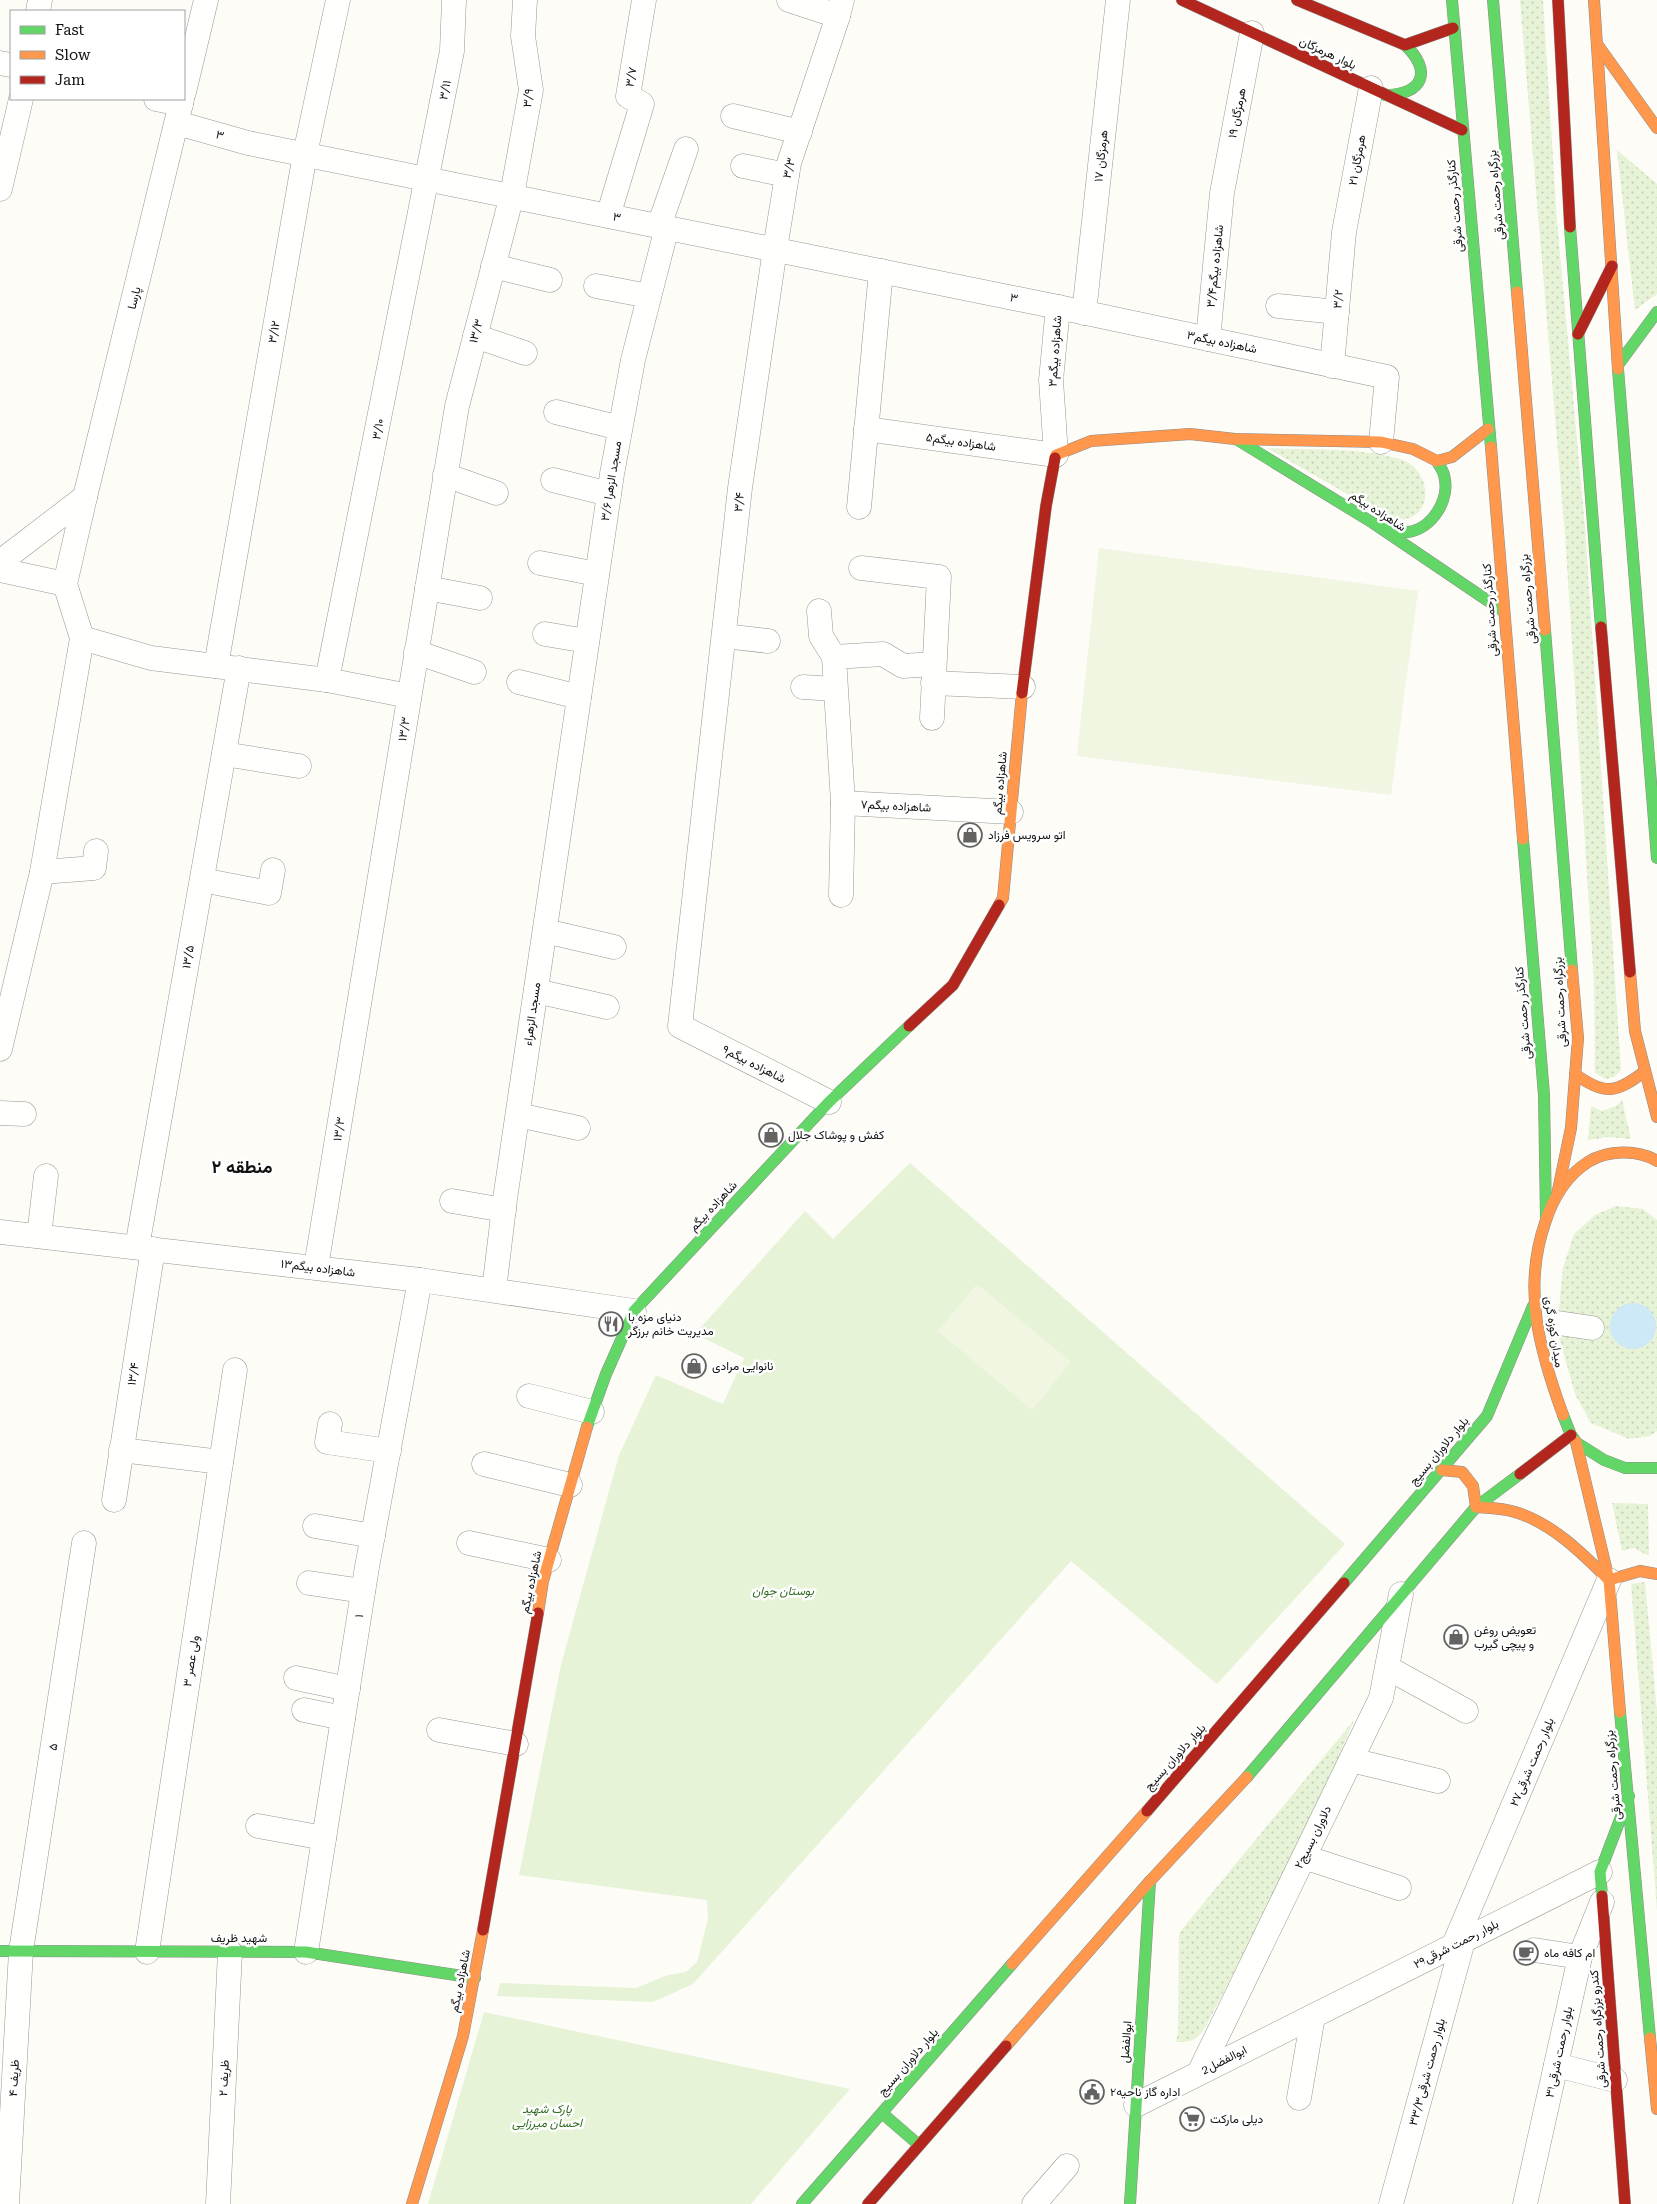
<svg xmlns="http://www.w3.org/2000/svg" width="1657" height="2204" viewBox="0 0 1657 2204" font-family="'Roboto Serif',Vazirmatn,serif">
  <defs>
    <pattern id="grass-dots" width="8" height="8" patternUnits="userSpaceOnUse" patternTransform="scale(1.25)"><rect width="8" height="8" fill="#e7f3d7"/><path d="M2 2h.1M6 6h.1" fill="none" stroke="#c5cfb8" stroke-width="1.8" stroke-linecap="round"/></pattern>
  </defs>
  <rect width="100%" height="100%" fill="#fdfcf7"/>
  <!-- grass -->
  <g fill="url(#grass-dots)">
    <polygon points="1520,0 1543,0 1557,221 1585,527 1621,1070 1614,1077 1606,1079 1595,1073 1594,982 1565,535"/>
    <polygon points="1617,150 1657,184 1657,294 1635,310"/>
    <path d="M1267 448C1305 450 1372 447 1405 461 1429 471 1435 513 1405 519 1400 520 1394 518 1389 518Z"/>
    <polygon points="1622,1100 1631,1139 1608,1137 1588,1140 1591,1106 1602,1111 1616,1106"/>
    <polygon points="1616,1206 1643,1209 1657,1220 1657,1431 1650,1436 1629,1439 1591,1423 1575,1394 1557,1330 1563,1268 1574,1234 1595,1215"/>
    <polygon points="1612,1503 1648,1504 1649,1556 1634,1548 1622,1551"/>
    <polygon points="1645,1582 1657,1712 1657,1910 1631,1584"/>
    <path d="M1354 1720 1310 1826 1207 2024C1199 2038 1193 2043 1176 2042L1178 2032 1179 1933Z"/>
  </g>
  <!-- park -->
  <g fill="#e7f3d7">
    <polygon points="910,1163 1345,1544 1217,1684 1071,1561 693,1984 653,2002 497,1996 500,1983 636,1988 668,1975 686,1972 697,1962 708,1919 707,1900 519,1875 561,1665 619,1455 656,1375 723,1404 744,1358 695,1334 805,1211 833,1239"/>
    <polygon points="484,2012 850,2089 751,2204 428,2204"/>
  </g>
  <!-- pitch -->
  <g fill="#f0f6e1">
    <polygon points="1099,548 1418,591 1391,795 1077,756"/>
    <polygon points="977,1284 1071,1362 1032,1410 938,1331"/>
  </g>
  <!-- water -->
  <circle fill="#cde8f7" cx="1633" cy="1326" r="23"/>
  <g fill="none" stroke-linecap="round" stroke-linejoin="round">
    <!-- street casing -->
    <g stroke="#979795" stroke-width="25">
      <g id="street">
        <polyline points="789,0 838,16"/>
        <polyline points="38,11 40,0"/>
        <polyline points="0,63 11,65"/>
        <polyline points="184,92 206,0"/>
        <polyline points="156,99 181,104"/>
        <polyline points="733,116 800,132"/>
        <polyline points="177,123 248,143 1058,307 1387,377 1381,442"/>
        <polyline points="743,166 787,175"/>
        <polyline points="0,189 21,99"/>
        <polyline points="612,203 642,104 628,96 644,0"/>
        <polyline points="659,226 686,149"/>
        <polyline points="493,266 550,280"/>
        <polyline points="596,286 649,296"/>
        <polyline points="1278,306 1337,312"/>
        <polyline points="1084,313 1118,0"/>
        <polyline points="475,336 525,353"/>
        <polyline points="1208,339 1222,193 1252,33"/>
        <polyline points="1332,366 1344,232 1371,88"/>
        <polyline points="556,412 620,428"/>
        <polyline points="866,429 1056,455 1051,380 1058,307"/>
        <polyline points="445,475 496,493"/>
        <polyline points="553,480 609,494"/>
        <polyline points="859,507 881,271"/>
        <polyline points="0,560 4,559 85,497 182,99"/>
        <polyline points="540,563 597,574"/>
        <polyline points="861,568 939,577 932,718"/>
        <polyline points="0,570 65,584"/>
        <polyline points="427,588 480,598"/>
        <polyline points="819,611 821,636 834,657"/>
        <polyline points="545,634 587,641"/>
        <polyline points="724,636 768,641"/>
        <polyline points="82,638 151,658 327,680 409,696"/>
        <polyline points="416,652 474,672"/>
        <polyline points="216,666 305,154 338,0"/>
        <polyline points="327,680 452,51 454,0"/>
        <polyline points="519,682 579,697"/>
        <polyline points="933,683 1023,687"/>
        <polyline points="803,687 835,689"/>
        <polyline points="224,754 299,766"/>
        <polyline points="843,803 834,657 883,654 903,666 934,664"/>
        <polyline points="42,872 94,868 96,851"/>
        <polyline points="202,880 269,893 273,870"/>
        <polyline points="841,895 843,803 1011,812"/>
        <polyline points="545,931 614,947"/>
        <polyline points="536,991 607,1007"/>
        <polyline points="0,1049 42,872 82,638 65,584 85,497"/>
        <polyline points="829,1102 680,1026 740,488 775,249 789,163 838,16 842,0"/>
        <polyline points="0,1113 24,1114"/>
        <polyline points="518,1115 578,1128"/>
        <polyline points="452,1201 504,1210"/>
        <polyline points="0,1232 420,1280 634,1311"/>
        <polyline points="39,1236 46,1176"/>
        <polyline points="137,1247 239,668"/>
        <polyline points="316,1267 457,406 512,195 531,90 523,36 525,0"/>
        <polyline points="494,1290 505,1199 612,474 633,360 667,227"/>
        <polyline points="1558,1323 1592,1328"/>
        <polyline points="529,1396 592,1412"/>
        <polyline points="330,1424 327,1442 389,1451"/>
        <polyline points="121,1450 221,1462"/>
        <polyline points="484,1464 570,1485"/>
        <polyline points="114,1500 153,1249"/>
        <polyline points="315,1526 373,1536"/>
        <polyline points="469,1543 549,1560"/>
        <polyline points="309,1583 363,1591"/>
        <polyline points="1388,1668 1466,1711"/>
        <polyline points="296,1678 348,1689"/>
        <polyline points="304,1710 343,1718"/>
        <polyline points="439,1730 516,1744"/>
        <polyline points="1351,1760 1438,1781"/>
        <polyline points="258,1826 324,1838"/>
        <polyline points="1304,1857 1399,1888"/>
        <polyline points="1454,1945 1609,1580"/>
        <polyline points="1534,1950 1580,1957"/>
        <polyline points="147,1952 235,1370"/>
        <polyline points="306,1952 367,1567 420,1280"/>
        <polyline points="1556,2065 1615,2080"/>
        <polyline points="1199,2073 1381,1698 1401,1594"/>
        <polyline points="1299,2098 1313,2016"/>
        <polyline points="1136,2105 1600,1872"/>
        <polyline points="7,2204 21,1951 84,1543"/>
        <polyline points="218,2204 230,1952"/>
        <polyline points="1034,2204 1067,2166"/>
        <polyline points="1391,2204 1463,1941"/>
        <polyline points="1525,2204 1580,1957 1602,1902"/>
      </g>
    </g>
    <!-- fast casing -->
    <g stroke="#8e8d8b" stroke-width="12">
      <g id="fast">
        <polyline points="1452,0 1491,447"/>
        <polyline points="1493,0 1517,292"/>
        <path d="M1385 95C1423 95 1433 71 1405 45"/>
        <polyline points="1570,227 1601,627"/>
        <polyline points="1618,365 1657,312"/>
        <polyline points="1618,369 1657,858"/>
        <polyline points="1236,439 1373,523 1503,611"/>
        <path d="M1381 526C1389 528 1399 533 1408 532 1432 529 1451 499 1444 475 1443 470 1439 466 1437 461"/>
        <polyline points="1545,630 1572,970"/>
        <polyline points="1523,839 1544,1095 1546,1218"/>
        <polyline points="1563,1415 1571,1435 1577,1443 1604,1460 1625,1468 1657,1468"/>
        <polyline points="587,1427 606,1374 634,1311 829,1102 909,1026"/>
        <polyline points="1344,1583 1487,1416 1533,1306"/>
        <polyline points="1620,1712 1650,2038"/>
        <polyline points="1247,1777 1476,1507 1520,1474"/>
        <polyline points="1602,1896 1600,1872 1629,1796"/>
        <polyline points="0,1951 306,1952 475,1978"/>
        <polyline points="882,2113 919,2145"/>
        <polyline points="802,2204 1012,1964"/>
        <polyline points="1130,2204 1150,1881"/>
      </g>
    </g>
    <!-- slow casing -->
    <g stroke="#8e8d8b" stroke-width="12">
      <g id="slow">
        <polyline points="1594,0 1618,369"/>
        <polyline points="1597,44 1657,128"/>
        <polyline points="1517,292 1545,630"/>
        <polyline points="1491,447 1523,839"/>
        <polyline points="1055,458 1056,455 1091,441 1190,434 1235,439 1381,442 1413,449 1437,461 1452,457 1488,429"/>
        <polyline points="999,905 1003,898 1022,693"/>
        <polyline points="1630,972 1635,1031 1657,1117"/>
        <path d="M1575 1074C1605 1096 1617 1093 1645 1071"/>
        <polyline points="1557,1195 1571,1128 1578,1038 1572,970"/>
        <path d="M1563 1415C1540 1352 1522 1290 1545 1223 1553 1198 1566 1176 1588 1162 1607 1150 1638 1149 1657 1161"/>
        <polyline points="1576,1442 1609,1580 1620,1712"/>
        <path d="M1442 1470 1462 1472 1473 1486 1476 1507C1489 1508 1502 1508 1515 1512 1552 1523 1582 1553 1609 1580"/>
        <polyline points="1609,1580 1640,1571 1657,1574"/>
        <polyline points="538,1613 543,1581 587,1427"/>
        <polyline points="1012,1964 1147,1811"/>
        <polyline points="1650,2038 1657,2109"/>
        <polyline points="1006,2046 1150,1881 1247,1777"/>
        <polyline points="412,2204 463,2036 483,1930"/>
      </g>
    </g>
    <!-- jam casing -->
    <g stroke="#8e8d8b" stroke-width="12">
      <g id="jam">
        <polyline points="1182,0 1462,130"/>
        <polyline points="1297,0 1405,45 1453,28"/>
        <polyline points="1558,0 1570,227"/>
        <polyline points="1578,334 1612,266"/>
        <polyline points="1601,627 1630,972"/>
        <polyline points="1022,693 1046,506 1055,458"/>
        <polyline points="909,1026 953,985 999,905"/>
        <polyline points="1520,1474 1571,1435"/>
        <polyline points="1147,1811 1344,1583"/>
        <polyline points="1602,1896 1625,2204"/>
        <polyline points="483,1930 538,1613"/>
        <polyline points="868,2204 1006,2046"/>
      </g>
    </g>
    <!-- street -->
    <use href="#street" stroke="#fffffe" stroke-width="24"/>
    <!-- fast -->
    <use href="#fast" stroke="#63d668" stroke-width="11"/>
    <!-- slow -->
    <use href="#slow" stroke="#ff974d" stroke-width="11"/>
    <!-- jam -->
    <use href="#jam" stroke="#b3261e" stroke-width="11"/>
  </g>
  <!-- icons -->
  <defs>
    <g id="shop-ring" transform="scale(1.25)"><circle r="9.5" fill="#fff" stroke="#646362" stroke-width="1.5"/><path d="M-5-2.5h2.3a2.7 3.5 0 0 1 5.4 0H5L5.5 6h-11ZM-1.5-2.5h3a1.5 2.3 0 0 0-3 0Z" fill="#646362"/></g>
    <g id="restaurant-ring" transform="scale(1.25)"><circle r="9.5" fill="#fff" stroke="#646362" stroke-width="1.5"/><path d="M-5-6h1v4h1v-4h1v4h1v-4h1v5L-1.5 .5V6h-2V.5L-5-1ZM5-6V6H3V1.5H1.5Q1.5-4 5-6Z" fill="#646362"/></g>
    <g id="cafe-ring" transform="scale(1.25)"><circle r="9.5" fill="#fff" stroke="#646362" stroke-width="1.5"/><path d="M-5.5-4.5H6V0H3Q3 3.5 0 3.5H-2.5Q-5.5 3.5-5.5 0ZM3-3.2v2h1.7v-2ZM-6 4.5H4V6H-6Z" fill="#646362"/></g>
    <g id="civic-ring" transform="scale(1.25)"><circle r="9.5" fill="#fff" stroke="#646362" stroke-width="1.5"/><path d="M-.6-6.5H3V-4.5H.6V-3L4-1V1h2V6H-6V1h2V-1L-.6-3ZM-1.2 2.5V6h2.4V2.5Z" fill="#646362"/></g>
    <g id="supermarket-ring" transform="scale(1.25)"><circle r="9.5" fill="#fff" stroke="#646362" stroke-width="1.5"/><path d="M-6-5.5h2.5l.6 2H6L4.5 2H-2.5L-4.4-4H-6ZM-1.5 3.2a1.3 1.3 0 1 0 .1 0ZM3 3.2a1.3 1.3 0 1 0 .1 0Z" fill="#646362"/></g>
  </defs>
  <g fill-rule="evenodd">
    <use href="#shop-ring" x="970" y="835"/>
    <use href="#shop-ring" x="771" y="1135"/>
    <use href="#restaurant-ring" x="611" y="1324"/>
    <use href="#shop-ring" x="694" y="1366"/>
    <use href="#shop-ring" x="1456" y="1637"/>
    <use href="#cafe-ring" x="1526" y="1953"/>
    <use href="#civic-ring" x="1092" y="2092"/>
    <use href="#supermarket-ring" x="1192" y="2119"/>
  </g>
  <g text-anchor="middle" stroke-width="5" stroke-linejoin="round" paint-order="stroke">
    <!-- street labels -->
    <g font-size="12" fill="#111" stroke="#fff">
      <text transform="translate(1328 53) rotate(25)" y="4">بلوار هرمزگان</text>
      <text transform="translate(631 77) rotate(-80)" y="4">۳/۷</text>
      <text transform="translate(445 90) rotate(-79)" y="4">۳/۱۱</text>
      <text transform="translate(528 98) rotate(-84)" y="4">۳/۹</text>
      <text transform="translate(1237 113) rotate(-79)" y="4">هرمزگان ۱۹</text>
      <text transform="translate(220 135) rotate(16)" y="4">۳</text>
      <text transform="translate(1101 156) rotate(-84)" y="4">هرمزگان ۱۷</text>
      <text transform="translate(1357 160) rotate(-80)" y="4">هرمزگان ۲۱</text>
      <text transform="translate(789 168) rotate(-77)" y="4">۳/۳</text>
      <text transform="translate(1496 195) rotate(-95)" y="4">بزرگراه رحمت شرقی</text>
      <text transform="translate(1455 206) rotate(-95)" y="4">کنارگذر رحمت شرقی</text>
      <text transform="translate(617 217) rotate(11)" y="4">۳</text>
      <text transform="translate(1215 266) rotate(-84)" y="4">۳/۴شاهزاده بیگم</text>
      <text transform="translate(134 298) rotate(-76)" y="4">پارسا</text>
      <text transform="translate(1014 298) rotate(12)" y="4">۳</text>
      <text transform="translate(1338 299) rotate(-85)" y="4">۳/۲</text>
      <text transform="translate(476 331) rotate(-75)" y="4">۱۳/۳</text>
      <text transform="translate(274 332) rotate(-80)" y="4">۳/۱۲</text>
      <text transform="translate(1222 342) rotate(12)" y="4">۳شاهزاده بیگم</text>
      <text transform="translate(1055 351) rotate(-86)" y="4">شاهزاده بیگم۳</text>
      <text transform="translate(378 429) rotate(-79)" y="4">۳/۱۰</text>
      <text transform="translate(961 442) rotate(8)" y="4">شاهزاده بیگم۵</text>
      <text transform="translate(611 481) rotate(-81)" y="4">مسجد الزهرا ۳/۶</text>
      <text transform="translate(739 502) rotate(-84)" y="4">۳/۴</text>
      <text transform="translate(1378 511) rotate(33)" y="4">شاهزاده بیگم</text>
      <text transform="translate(1528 599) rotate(-95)" y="4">بزرگراه رحمت شرقی</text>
      <text transform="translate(1490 610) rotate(-94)" y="4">کنارگذر رحمت شرقی</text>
      <text transform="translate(404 729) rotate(-81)" y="4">۱۳/۳</text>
      <text transform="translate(1000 783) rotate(-85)" y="4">شاهزاده بیگم</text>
      <text transform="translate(896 806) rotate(3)" y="4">شاهزاده بیگم۷</text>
      <text transform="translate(188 957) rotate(-80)" y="4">۱۳/۵</text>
      <text transform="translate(1560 1002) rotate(-93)" y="4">بزرگراه رحمت شرقی</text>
      <text transform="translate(1523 1013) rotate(-95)" y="4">کنارگذر رحمت شرقی</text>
      <text transform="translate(532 1014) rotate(-82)" y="4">مسجد الزهراء</text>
      <text transform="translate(754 1064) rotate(27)" y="4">شاهزاده بیگم۹</text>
      <text transform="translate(339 1129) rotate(-81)" y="4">۱۳/۳</text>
      <text transform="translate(713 1206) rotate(-47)" y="4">شاهزاده بیگم</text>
      <text transform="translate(318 1268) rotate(7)" y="4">شاهزاده بیگم۱۳</text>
      <text transform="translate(1554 1332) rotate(81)" y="4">میدان کوزه گری</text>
      <text transform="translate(133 1374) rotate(-81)" y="4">۱۳/۴</text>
      <text transform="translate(1439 1451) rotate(-50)" y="4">بلوار دلاوران بسیج</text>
      <text transform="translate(531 1582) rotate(-78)" y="4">شاهزاده بیگم</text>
      <text transform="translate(359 1616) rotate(-81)" y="4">۱</text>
      <text transform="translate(191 1661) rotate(-81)" y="4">ولی عصر ۳</text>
      <text transform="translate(53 1747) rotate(-81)" y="4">۵</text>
      <text transform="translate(1175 1757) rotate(-48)" y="4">بلوار دلاوران بسیج</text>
      <text transform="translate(1532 1762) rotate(-67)" y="4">بلوار رحمت شرقی۲۷</text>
      <text transform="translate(1613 1775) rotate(-95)" y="4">بزرگراه رحمت شرقی</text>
      <text transform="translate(1313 1837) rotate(-64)" y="4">دلاوران بسیج۲</text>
      <text x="239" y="1942">شهید ظریف</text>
      <text transform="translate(1456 1944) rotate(-27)" y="4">بلوار رحمت شرقی۲۹</text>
      <text transform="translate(460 1981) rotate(-79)" y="4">شاهزاده بیگم</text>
      <text transform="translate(1598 2029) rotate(-94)" y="4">کندرو بزرگراه رحمت شرقی</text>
      <text transform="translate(1126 2042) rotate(-86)" y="4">ابوالفضل</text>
      <text transform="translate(1559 2052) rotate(-78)" y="4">بلوار رحمت شرقی۳۱</text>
      <text transform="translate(1224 2060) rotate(-27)" y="4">ابوالفضل2</text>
      <text transform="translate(908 2062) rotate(-49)" y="4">بلوار دلاوران بسیج</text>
      <text transform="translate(1427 2072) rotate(-75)" y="4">بلوار رحمت شرقی۳۳/۳</text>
      <text transform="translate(14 2078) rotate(-87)" y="4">ظریف ۴</text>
      <text transform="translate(224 2078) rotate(-87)" y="4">ظریف ۲</text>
    </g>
    <!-- poi labels -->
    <g font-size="12" fill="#111" stroke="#fff" text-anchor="start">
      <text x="988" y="839">اتو سرویس فرزاد</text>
      <text x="788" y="1139">کفش و پوشاک جلال</text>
      <text x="628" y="1321">دنیای مزه با<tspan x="628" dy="14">مدیریت خانم برزگر</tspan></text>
      <text x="712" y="1370">نانوایی مرادی</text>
      <text x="1474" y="1634">تعویض روغن<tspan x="1474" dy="14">و پیچی گیرب</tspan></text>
      <text x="1544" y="1957">ام کافه ماه</text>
      <text x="1110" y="2096">اداره گاز ناحیه۲</text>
      <text x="1210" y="2123">دیلی مارکت</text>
    </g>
    <!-- park labels -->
    <g font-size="12" font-style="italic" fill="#2f6b1f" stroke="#fff">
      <text x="783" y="1595">بوستان جوان</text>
      <text x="547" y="2113">پارک شهید<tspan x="547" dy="14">احسان میرزایی</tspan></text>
    </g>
    <!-- district labels -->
    <g font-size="18" font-weight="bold" fill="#111" stroke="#fff">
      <text x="242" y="1173">منطقه ۲</text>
    </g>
  </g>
  <!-- legend -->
  <rect x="10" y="10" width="175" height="90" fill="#ffffff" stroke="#a0a0a0"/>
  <rect x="20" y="26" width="25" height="8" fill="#63d668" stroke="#a0a0a0"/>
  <text x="55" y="35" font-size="15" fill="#111111">Fast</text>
  <rect x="20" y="51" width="25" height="8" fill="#ff974d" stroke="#a0a0a0"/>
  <text x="55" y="60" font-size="15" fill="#111111">Slow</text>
  <rect x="20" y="76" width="25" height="8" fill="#b3261e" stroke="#a0a0a0"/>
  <text x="55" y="85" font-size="15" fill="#111111">Jam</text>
</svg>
